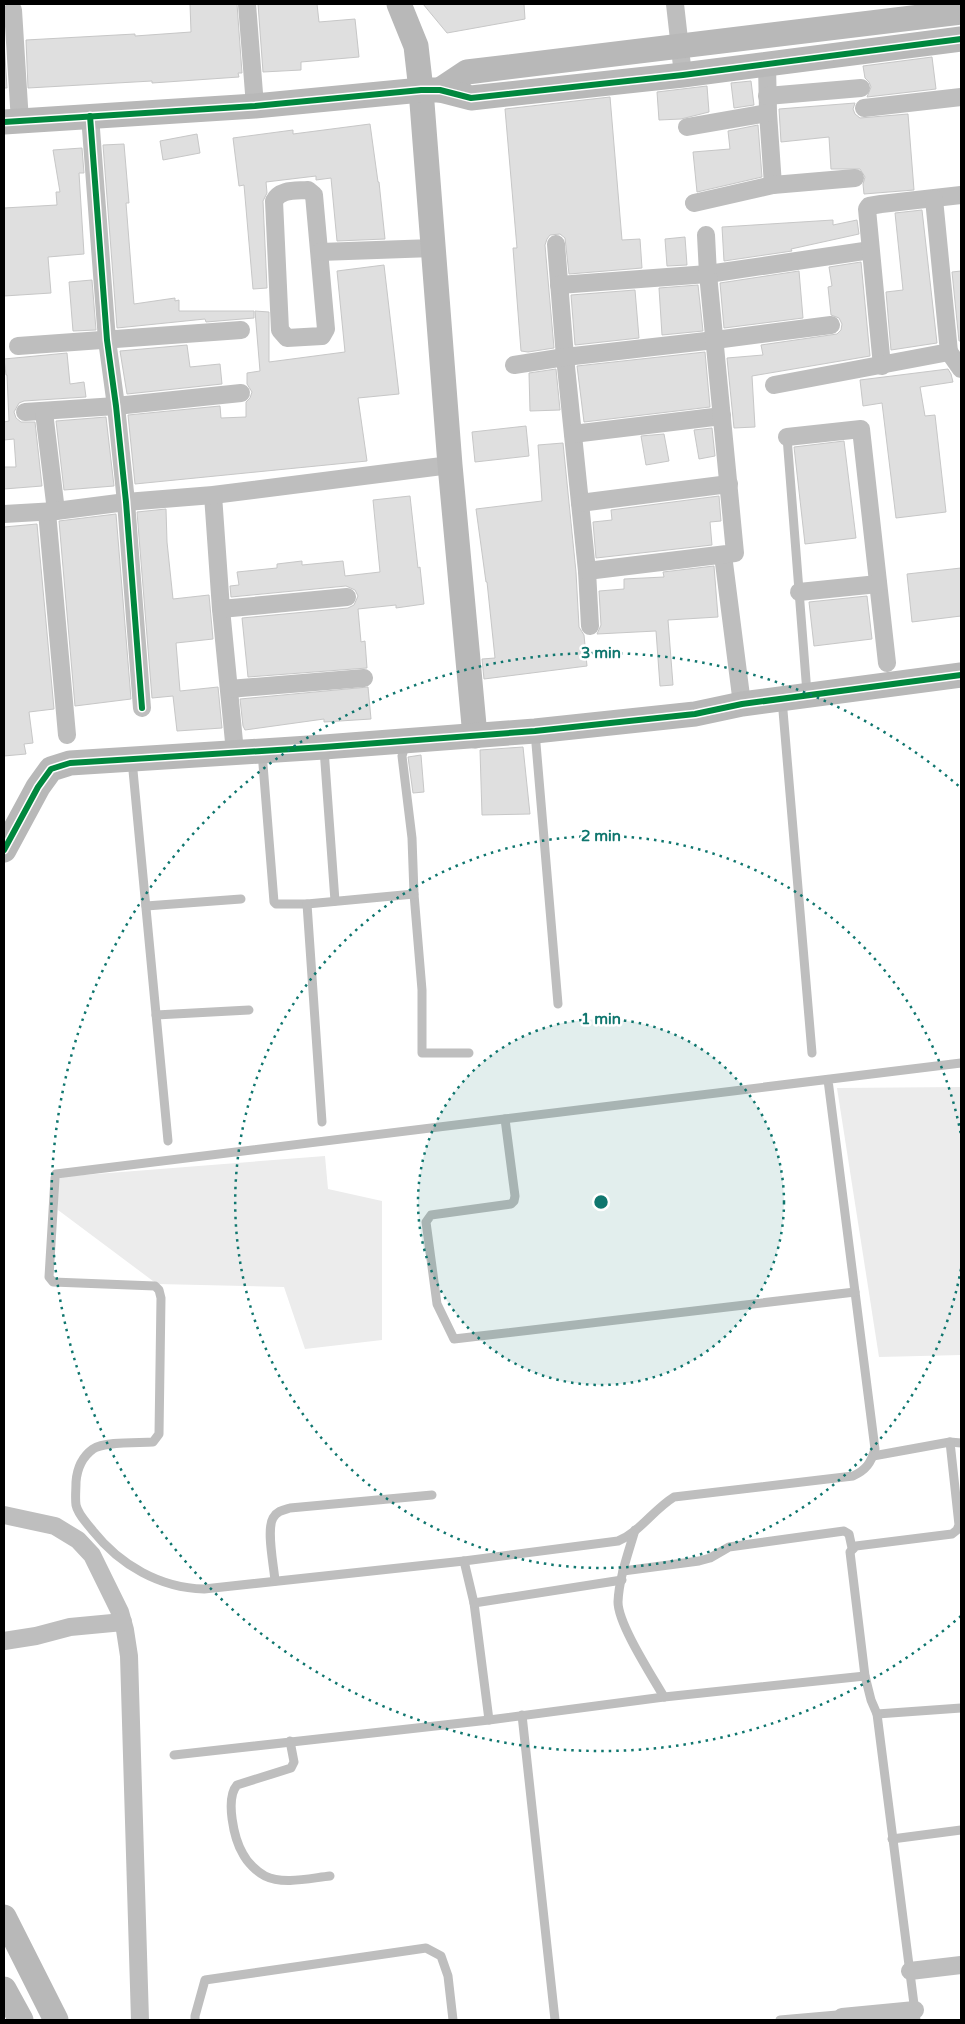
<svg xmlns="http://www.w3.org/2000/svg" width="965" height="2024" viewBox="0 0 965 2024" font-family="'Varela Round',sans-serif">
  <rect width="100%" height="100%" fill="#fff"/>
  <!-- green -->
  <g fill="#ececec">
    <polygon points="961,1087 961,1355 879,1357 837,1088"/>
    <polygon points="325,1156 328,1189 382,1201 382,1340 305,1349 284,1287 157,1284 58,1210 58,1177"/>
  </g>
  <!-- building -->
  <g fill="#dfdfdf" stroke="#c7c7c7">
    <polygon points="190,4 237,4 242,73 238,73 239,77 152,83 152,81 28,88 26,40 135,34 135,36 191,32"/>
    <polygon points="258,4 317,4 319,22 355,19 359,57 301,62 301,70 263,72"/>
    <polygon points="423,4 524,4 525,19 447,33"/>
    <polygon points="4,41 7,88 4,88"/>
    <polygon points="932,57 936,89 867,97 871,87 869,82 865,78 863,66"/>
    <polygon points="751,81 754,105 734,108 731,83"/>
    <polygon points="707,86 709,112 681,119 659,120 657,92"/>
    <polygon points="610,97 622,240 640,239 642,268 569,274 565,238 560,234 550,235 547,239 545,245 554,348 528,352 521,351 513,248 517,248 505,109"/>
    <polygon points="855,103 853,109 855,114 860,118 908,114 914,190 864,194 863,184 865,177 860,169 831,169 829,137 781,142 779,109"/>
    <polygon points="370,124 378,182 379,182 385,239 337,241 331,178 316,180 316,176 266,182 267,193 263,201 267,288 253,289 244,185 239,186 233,138 293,130 293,134"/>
    <polygon points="758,125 762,177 697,192 693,152 730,149 728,131"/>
    <polygon points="197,134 200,153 163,160 160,141"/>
    <polygon points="124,144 129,203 126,203 134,304 175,298 175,301 179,300 179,311 254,311 254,318 206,322 205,319 117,328 103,145"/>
    <polygon points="82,148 84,173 79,173 84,254 48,257 51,293 4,296 4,208 57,205 56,192 60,192 53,150"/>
    <polygon points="922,210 937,343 891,350 886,292 903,290 895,213"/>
    <polygon points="833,220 833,225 857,220 859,234 791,249 792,251 724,261 722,227"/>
    <polygon points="685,237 687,265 667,266 665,239"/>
    <polygon points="861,262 870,356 752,376 755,427 734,428 727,358 763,355 761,345 837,334 841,330 842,324 839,318 831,315 828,287 832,286 829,267"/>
    <polygon points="384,265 399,394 358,398 367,461 135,484 128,415 220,406 221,418 246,417 246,402 250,398 252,392 247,384 247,373 260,371 255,311 269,312 269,362 345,352 337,271"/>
    <polygon points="799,271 803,318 724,328 720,283"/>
    <polygon points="961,271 961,341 959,341 952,272"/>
    <polygon points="92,280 96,330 73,331 69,282"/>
    <polygon points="698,285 703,331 662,335 659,288"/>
    <polygon points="635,290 639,338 575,345 571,295"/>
    <polygon points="187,345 190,367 220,364 222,384 127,394 120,351"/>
    <polygon points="705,352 710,407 584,422 577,366"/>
    <polygon points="67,353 70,384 84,382 86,397 24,401 19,403 14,412 16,418 21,422 35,422 42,486 4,489 4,467 16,467 14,439 4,440 4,422 9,421 7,375 6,375 4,359"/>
    <polygon points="556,369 560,410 530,411 529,373"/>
    <polygon points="948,369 951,374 953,382 920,387 925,416 935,415 946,512 896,518 882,403 863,406 860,380"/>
    <polygon points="106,417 114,486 64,490 56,421"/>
    <polygon points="526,426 529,456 475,462 472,432"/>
    <polygon points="712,428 715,456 699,459 694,430"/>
    <polygon points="664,434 669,461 646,465 641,436"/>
    <polygon points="844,441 856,538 805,544 794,447"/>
    <polygon points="563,443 576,572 579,627 584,635 587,666 484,679 482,659 495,658 487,582 486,582 476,509 542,501 538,445"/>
    <polygon points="410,496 418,568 420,567 424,604 396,608 396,605 358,609 361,642 365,641 367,668 248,677 242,618 348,608 354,605 358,596 355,590 346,586 231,597 230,586 239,585 237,572 277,568 277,564 302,561 302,565 343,561 345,576 380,572 373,500"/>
    <polygon points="719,496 721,521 710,522 712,545 596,558 593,522 612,520 611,510"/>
    <polygon points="166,509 167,542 173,599 209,595 213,639 176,643 180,691 218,687 222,728 177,731 173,696 152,698 137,512"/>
    <polygon points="116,514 131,699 75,706 59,521"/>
    <polygon points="37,524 54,709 29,712 33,743 24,744 26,754 4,756 4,527"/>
    <polygon points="714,566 718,617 668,620 673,685 660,686 656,631 597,634 601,625 599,591 624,589 624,579 664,577 663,572"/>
    <polygon points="961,568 961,616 912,622 907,574"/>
    <polygon points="867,596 872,639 814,646 809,602"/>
    <polygon points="368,687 371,719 324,722 324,719 245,730 243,726 240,699"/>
    <polygon points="523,747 530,814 482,815 480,750"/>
    <polygon points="421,755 424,792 413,793 408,757"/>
  </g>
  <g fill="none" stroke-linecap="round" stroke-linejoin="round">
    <!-- lane -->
    <g stroke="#bebebe" stroke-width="9">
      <polyline points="787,437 807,693"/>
      <polyline points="782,699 812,1053"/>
      <polyline points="535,732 558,1004"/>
      <polyline points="410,747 404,749 402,756 412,838 414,894 422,990 422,1053 469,1053"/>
      <polyline points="324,749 335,901"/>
      <polyline points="262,752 274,902 276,904 307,904 414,894"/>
      <polyline points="132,760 168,1141"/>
      <polyline points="307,904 322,1122"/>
      <polyline points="146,906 241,899"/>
      <polyline points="156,1015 249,1010"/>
      <path d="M828 1080 875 1449C871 1463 866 1470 853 1476L674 1497C653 1510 640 1532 618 1541L464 1561 204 1589C160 1588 120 1565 93 1531 87 1523 78 1515 76 1505 75 1498 76 1490 76 1482 77 1469 82 1457 93 1449 105 1441 138 1443 153 1442L159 1434 161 1298 159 1290 155 1286 53 1282 49 1277 55 1178 56 1174 961 1063"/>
      <polyline points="505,1119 515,1196 514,1201 511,1204 431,1215 426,1222 437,1304 454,1339 855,1292"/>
      <polyline points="873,1456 950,1442 961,1443"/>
      <path d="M635 1530C628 1554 619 1578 618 1602 618 1624 652 1676 664 1697"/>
      <polyline points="464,1561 474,1603 489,1720"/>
      <polyline points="623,1571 699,1561 710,1558 729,1547 844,1531 849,1534 852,1548"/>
      <path d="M275 1581C274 1566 266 1530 273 1518 277 1511 283 1510 290 1508L432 1495"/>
      <polyline points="474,1603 622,1580"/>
      <polyline points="877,1714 961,1708"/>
      <polyline points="522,1715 555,2020"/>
      <path d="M290 1741 294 1762 291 1768 237 1785C225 1799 234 1839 243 1854 247 1862 257 1872 265 1876 283 1885 311 1878 330 1876"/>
      <polyline points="174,1755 489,1720 664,1697 865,1676"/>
      <polyline points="892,1839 961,1830"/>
      <polyline points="195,2020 195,2016 205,1980 426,1948 441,1956 448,1976 453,2020"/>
      <polyline points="780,2020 837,2015 844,2018"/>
      <polyline points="916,2020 877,1714 871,1700 865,1676 850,1552 856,1546 952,1534 957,1530 959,1525 950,1442"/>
    </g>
    <!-- street -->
    <g stroke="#bebebe" stroke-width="18">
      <polyline points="247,4 255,106"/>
      <polyline points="675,4 683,75"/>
      <polyline points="13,10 20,122"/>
      <polyline points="767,64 768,113 773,185"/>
      <polyline points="767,96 861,88"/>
      <polyline points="864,108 961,97"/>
      <polyline points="90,116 107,340 116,406 126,502 142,708"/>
      <polyline points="687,127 768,113"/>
      <path d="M308 190 314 195 326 329 322 336 287 338 280 330 274 201C280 189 295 191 308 190Z"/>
      <polyline points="694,203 773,185 855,178"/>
      <polyline points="556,244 565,357 587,571 590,626"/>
      <polyline points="320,252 433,248"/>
      <polyline points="559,285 708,274 864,251"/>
      <polyline points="18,346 241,330"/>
      <polyline points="949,352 961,369"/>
      <polyline points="514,365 565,357 715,340 831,325"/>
      <polyline points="882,366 867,209 869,206 881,204 961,195"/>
      <polyline points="774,385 949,352 934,199"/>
      <polyline points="25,412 116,406 241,393"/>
      <polyline points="44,412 56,511"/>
      <polyline points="573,434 722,416"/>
      <polyline points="787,437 861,429 887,663"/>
      <polyline points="213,495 221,609 235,752"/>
      <polyline points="580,503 729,484"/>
      <polyline points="47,512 67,735"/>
      <polyline points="4,514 56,511 126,502 213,495 450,465"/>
      <polyline points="723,555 742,704"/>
      <polyline points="587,571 735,553 708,274 706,235"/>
      <polyline points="799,592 878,584"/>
      <polyline points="221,609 347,597"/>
      <polyline points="229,689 364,678"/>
      <polyline points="4,1515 55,1526 78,1540 92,1555 120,1612 125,1630 129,1656 140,2020"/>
      <polyline points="4,1641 36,1636 70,1627 123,1622"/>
      <polyline points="910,1971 961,1965"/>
      <polyline points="842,2017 915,2010"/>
    </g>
    <!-- secondary -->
    <g stroke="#b8b8b8" stroke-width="25">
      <polyline points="399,4 416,46 421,90 450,465 475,736"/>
      <polyline points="440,90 467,72 961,12"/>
      <polyline points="4,122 255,106 421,90 440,90 471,98 683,75 961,39"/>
      <polyline points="4,850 38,787 51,769 70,763 324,747 535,731 695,714 742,704 961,675"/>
      <polyline points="4,1917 56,2020"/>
      <polyline points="4,1989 21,2020"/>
    </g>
    <!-- cycleway casing -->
    <g stroke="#fff" stroke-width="9">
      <g id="cycleway">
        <polyline points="90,116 107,340 116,406 126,502 142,708"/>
        <polyline points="4,122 255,106 421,90 440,90 471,98 683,75 961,39"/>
        <polyline points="4,850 38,787 51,769 70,763 324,747 535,731 695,714 742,704 961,675"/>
      </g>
    </g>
    <!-- cycleway -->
    <use href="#cycleway" stroke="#00873e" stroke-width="6"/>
  </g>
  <!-- distance rings -->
  <circle cx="601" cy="1202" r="183" fill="#0f766e" fill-opacity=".12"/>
  <g fill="none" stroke="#0f766e" stroke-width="2.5" stroke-dasharray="2.5 5">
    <circle cx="601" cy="1202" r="183"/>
    <path d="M961 1269A366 366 0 1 1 961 1135"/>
    <path d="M961 1616A549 549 0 1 1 961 788"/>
  </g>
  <circle cx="601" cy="1202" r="8" fill="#0f766e" stroke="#fff" stroke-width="2.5"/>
  <g font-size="15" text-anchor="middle" font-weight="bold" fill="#0f766e" stroke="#fff" stroke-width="5" stroke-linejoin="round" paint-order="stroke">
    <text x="601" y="658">3 min</text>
    <text x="601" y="841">2 min</text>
    <text x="601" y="1024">1 min</text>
  </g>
  <!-- border -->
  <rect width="965" height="2024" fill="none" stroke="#000000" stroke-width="10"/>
</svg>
